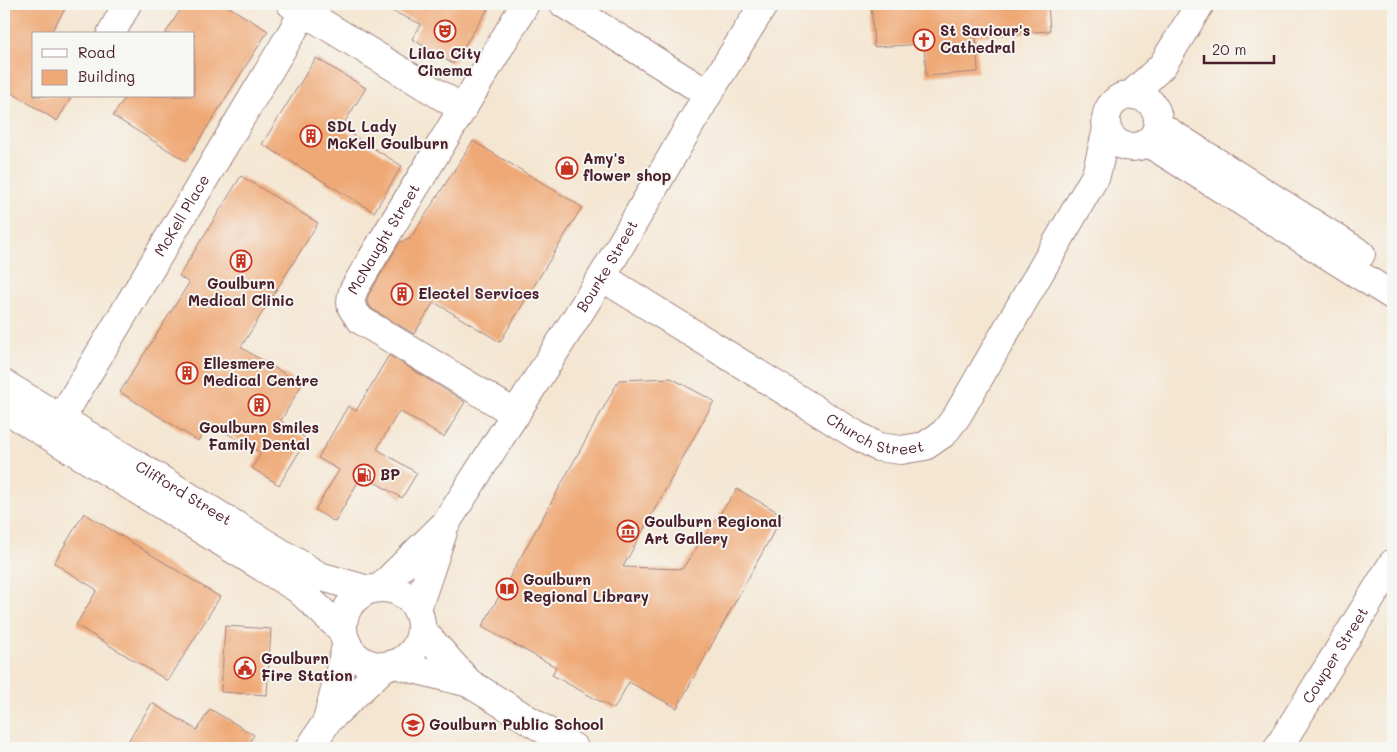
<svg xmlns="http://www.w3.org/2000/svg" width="1397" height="752" viewBox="0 0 1397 752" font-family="Mali,sans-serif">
  <rect width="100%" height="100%" fill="#f6f6f2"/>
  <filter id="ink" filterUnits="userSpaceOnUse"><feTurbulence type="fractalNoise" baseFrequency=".02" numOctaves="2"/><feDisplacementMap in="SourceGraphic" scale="10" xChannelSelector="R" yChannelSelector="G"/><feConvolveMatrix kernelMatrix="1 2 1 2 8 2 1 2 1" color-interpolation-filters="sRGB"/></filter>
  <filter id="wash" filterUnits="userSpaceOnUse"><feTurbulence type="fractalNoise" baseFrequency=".0096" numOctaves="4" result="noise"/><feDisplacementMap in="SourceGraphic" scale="20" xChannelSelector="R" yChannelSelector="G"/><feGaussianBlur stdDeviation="1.12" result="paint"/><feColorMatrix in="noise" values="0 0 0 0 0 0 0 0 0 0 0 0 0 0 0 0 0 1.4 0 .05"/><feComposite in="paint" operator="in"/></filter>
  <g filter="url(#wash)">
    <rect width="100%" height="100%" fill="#f4e6d1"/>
    <g id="blocks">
      <!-- building -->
      <g fill="#efa976">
        <polygon points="4,4 68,4 50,34 34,34 34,96 72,96 57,121 4,88"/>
        <polygon points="184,4 224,4 268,31 186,161 113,116 126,96 194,96 194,34 165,34"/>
        <polygon points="376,4 491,4 453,64 412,39 421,24"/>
        <polygon points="871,4 1048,4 1050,31 976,36 978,72 926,76 924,44 874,47"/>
        <polygon points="316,58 366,88 341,128 402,166 374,212 262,144"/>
        <polygon points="473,141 582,207 500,342 434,302 414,334 372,309 367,302 368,296 400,242 410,239"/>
        <polygon points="241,176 318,223 241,347 253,355 302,384 280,422 307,439 279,485 252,468 261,453 209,423 198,441 120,392 189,283 179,276"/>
        <polygon points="389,355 465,402 444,437 399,411 377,449 417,473 402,498 362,475 335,522 315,510 339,470 318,458 348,406 356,411"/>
        <polygon points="671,378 714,401 623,567 682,569 737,489 783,515 677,708 629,682 614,709 552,675 556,667 482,627 619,380"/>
        <polygon points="84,513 220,597 168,681 76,625 97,590 54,563"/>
        <polygon points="225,626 271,629 267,695 221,692"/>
        <polygon points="152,703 197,730 210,709 254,735 246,748 124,748"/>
      </g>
    </g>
  </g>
  <g filter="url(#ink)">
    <use href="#blocks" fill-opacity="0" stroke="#9f827e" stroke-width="1"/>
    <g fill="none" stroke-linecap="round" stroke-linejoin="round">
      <!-- minor casing -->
      <g stroke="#9f827e" stroke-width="30">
        <g id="minor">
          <polyline points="291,4 463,109"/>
          <polyline points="564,4 708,94"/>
          <polyline points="111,34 127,4"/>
          <polyline points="1131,95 1162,66 1200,4"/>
          <circle cx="1132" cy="121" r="26"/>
          <polyline points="1158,125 1361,254"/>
          <polyline points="1147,142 1393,296"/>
          <path id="s1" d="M602 277 856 435 878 447 901 450 925 446 944 433 957 416 1096 175 1107 129"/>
          <path id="s2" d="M4 384 319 576 368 590"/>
          <polyline points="4,408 298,589 343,631"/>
          <path id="s3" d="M516 414 362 321C351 309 348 305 354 289 410 194 469 100 525 4"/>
          <path id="s4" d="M60 420 304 12"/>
          <polyline points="421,629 469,683 574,748"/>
          <polyline points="394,664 469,683"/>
          <path id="s5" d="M1278 748 1393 563"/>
        </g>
      </g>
      <!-- secondary casing -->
      <g stroke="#9f827e" stroke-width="30">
        <g id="secondary">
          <path id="s6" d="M380 588 446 523 602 277 708 94 764 4"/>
          <circle cx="382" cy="627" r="39"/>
          <polyline points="417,609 443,532"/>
          <polyline points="327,721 347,643"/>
          <polyline points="310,748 327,721 385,666"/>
        </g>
      </g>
      <!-- minor -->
      <use href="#minor" stroke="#fff" stroke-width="28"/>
      <!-- secondary -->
      <use href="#secondary" stroke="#fff" stroke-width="28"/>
    </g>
  </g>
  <!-- icons -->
  <defs>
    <g id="theatre-ring" transform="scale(1.125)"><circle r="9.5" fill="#f6f6f2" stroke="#c8321e" stroke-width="1.5"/><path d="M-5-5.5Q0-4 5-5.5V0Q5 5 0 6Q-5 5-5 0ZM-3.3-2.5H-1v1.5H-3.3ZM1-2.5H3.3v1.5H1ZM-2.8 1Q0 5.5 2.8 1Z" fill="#c8321e"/></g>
    <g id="church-ring" transform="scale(1.125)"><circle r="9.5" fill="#f6f6f2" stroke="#c8321e" stroke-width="1.5"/><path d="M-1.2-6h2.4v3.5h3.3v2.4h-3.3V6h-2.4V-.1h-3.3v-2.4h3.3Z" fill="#c8321e"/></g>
    <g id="building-ring" transform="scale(1.125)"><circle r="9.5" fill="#f6f6f2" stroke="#c8321e" stroke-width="1.5"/><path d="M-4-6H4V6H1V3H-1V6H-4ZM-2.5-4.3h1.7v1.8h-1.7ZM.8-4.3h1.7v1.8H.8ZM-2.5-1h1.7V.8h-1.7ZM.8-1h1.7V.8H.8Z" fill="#c8321e"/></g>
    <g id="shop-ring" transform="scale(1.125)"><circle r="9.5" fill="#f6f6f2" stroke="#c8321e" stroke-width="1.5"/><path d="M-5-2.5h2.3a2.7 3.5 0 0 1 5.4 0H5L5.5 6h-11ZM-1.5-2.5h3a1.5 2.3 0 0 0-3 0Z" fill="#c8321e"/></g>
    <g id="fuel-ring" transform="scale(1.125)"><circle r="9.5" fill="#f6f6f2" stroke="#c8321e" stroke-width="1.5"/><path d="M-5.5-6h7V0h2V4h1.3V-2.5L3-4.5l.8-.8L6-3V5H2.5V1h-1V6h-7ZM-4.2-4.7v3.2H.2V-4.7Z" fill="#c8321e"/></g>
    <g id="museum-ring" transform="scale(1.125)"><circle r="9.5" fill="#f6f6f2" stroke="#c8321e" stroke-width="1.5"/><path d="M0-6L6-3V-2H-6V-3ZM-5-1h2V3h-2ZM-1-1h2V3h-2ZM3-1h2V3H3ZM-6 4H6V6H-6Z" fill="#c8321e"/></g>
    <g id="library-ring" transform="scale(1.125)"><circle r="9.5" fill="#f6f6f2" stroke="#c8321e" stroke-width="1.5"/><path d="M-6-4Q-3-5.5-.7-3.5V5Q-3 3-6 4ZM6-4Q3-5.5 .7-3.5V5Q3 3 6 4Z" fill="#c8321e"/></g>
    <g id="civic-ring" transform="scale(1.125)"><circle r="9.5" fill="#f6f6f2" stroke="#c8321e" stroke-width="1.5"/><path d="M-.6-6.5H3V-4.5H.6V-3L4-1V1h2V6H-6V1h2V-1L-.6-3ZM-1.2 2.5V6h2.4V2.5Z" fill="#c8321e"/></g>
    <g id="school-ring" transform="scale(1.125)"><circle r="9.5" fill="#f6f6f2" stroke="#c8321e" stroke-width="1.5"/><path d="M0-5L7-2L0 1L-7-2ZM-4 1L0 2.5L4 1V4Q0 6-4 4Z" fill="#c8321e"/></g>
  </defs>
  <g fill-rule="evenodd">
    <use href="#theatre-ring" x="445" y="31"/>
    <use href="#church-ring" x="924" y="40"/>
    <use href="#building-ring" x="311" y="136"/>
    <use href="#shop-ring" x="567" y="168"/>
    <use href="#building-ring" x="241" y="261"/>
    <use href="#building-ring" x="402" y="294"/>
    <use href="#building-ring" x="187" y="373"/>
    <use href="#building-ring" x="259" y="405"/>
    <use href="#fuel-ring" x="364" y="475"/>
    <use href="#museum-ring" x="628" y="531"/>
    <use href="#library-ring" x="507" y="589"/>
    <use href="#civic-ring" x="245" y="668"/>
    <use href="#school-ring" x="413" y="725"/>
  </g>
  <g text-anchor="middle" stroke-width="4" stroke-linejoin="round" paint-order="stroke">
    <!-- poi labels -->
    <g font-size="15" font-weight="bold" fill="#4a1f2b" stroke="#f6f6f2" text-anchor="start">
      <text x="940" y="36">St Saviour's<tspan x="940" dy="17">Cathedral</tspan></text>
      <text x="445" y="59" text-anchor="middle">Lilac City<tspan x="445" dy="17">Cinema</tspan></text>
      <text x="327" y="132">SDL Lady<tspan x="327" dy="17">McKell Goulburn</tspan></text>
      <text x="583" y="164">Amy's<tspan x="583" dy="17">flower shop</tspan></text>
      <text x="241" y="289" text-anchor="middle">Goulburn<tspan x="241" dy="17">Medical Clinic</tspan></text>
      <text x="418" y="299">Electel Services</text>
      <text x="203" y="369">Ellesmere<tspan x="203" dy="17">Medical Centre</tspan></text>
      <text x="259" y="433" text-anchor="middle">Goulburn Smiles<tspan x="259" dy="17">Family Dental</tspan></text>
      <text x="380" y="480">BP</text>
      <text x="644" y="527">Goulburn Regional<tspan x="644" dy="17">Art Gallery</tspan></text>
      <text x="523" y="585">Goulburn<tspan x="523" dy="17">Regional Library</tspan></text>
      <text x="261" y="664">Goulburn<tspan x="261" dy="17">Fire Station</tspan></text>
      <text x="429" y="730">Goulburn Public School</text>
    </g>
    <!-- street labels -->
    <g font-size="15" fill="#4a1f2b" stroke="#f6f6f2">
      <text dy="5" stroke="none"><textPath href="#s4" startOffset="238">McKell Place</textPath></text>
      <text dy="5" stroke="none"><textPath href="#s3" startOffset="274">McNaught Street</textPath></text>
      <text dy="5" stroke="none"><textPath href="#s6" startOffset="396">Bourke Street</textPath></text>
      <text dy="5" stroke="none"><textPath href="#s1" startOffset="318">Church Street</textPath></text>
      <text dy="5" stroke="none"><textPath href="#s2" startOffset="210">Clifford Street</textPath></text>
      <text dy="5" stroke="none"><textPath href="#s5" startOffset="109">Cowper Street</textPath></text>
    </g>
  </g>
  <!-- margin -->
  <rect width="1397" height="752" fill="none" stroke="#f6f6f2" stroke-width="20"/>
  <!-- legend -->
  <rect x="32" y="32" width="162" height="65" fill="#f6f6f2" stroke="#b1a0a2"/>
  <rect x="42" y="49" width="25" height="8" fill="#ffffff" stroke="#b1a0a2"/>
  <text x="78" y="58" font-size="15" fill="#4a1f2b">Road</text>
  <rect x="42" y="70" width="25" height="15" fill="#efa976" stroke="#b1a0a2"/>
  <text x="78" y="82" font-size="15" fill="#4a1f2b">Building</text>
  <!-- scale -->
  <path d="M1204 55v8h70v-8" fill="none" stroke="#4a1f2b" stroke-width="2.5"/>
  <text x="1212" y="55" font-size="15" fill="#4a1f2b" stroke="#f6f6f2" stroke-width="4" paint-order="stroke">20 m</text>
</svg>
